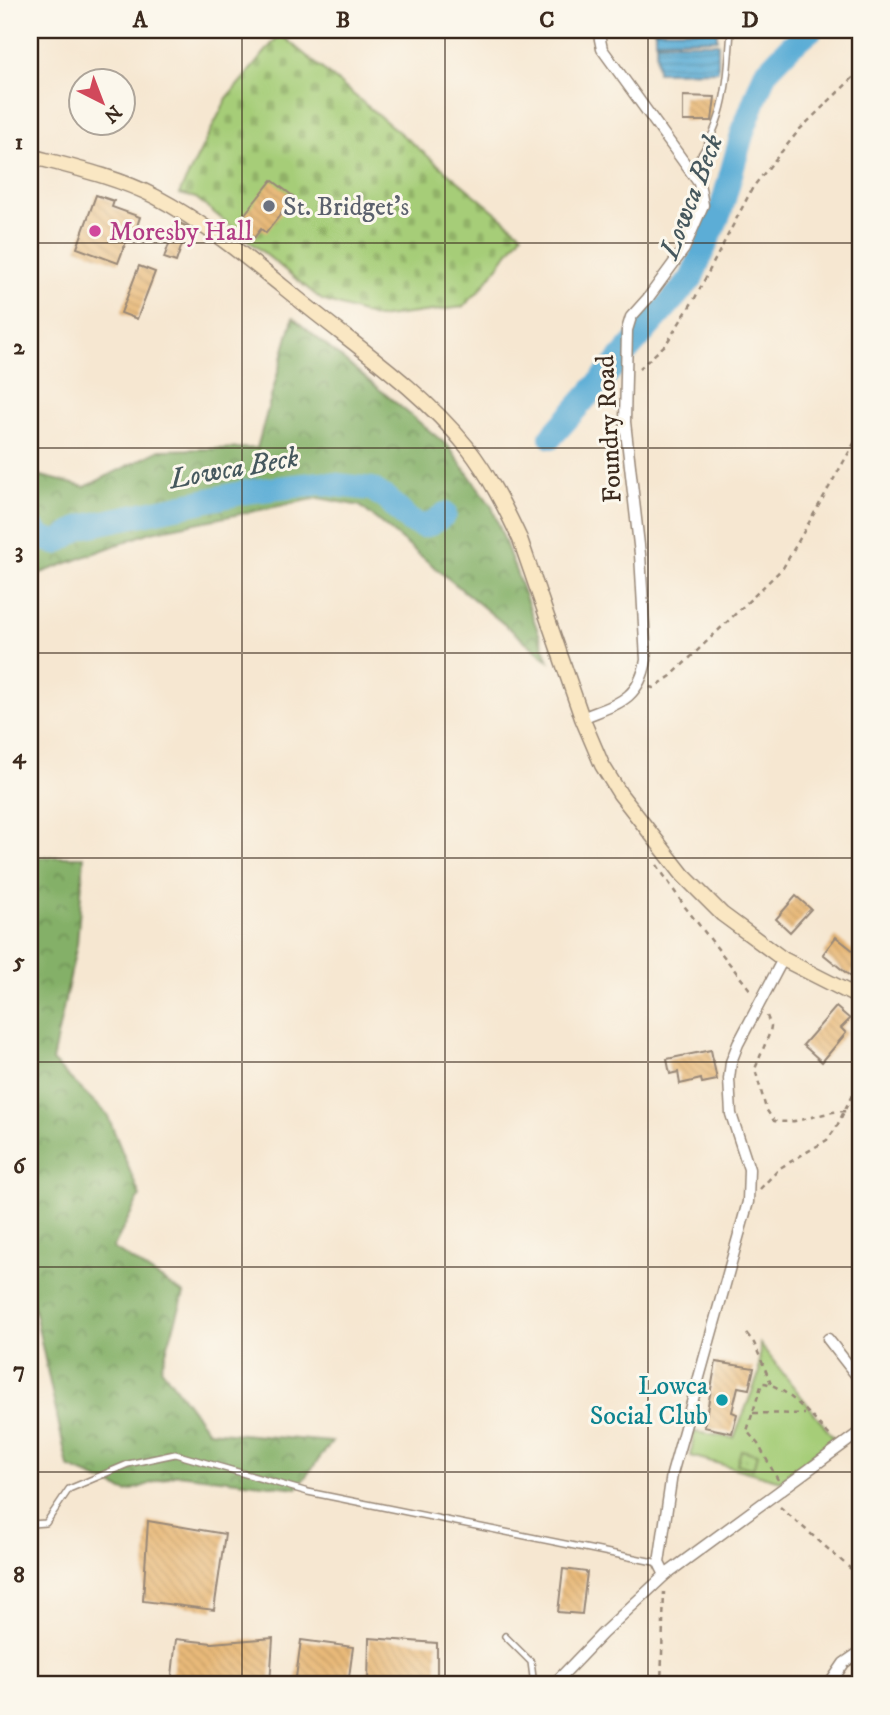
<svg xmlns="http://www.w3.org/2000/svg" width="890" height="1715" viewBox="0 0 890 1715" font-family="'IM FELL DW Pica',serif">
  <defs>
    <pattern id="forest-crowns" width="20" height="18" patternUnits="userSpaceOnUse" patternTransform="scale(1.75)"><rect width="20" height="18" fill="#84b068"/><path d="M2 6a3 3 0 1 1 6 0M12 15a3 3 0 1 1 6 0" fill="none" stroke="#6d8f55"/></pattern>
    <pattern id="cemetery-stones" width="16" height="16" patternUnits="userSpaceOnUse" patternTransform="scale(1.75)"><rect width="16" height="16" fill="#a6cd78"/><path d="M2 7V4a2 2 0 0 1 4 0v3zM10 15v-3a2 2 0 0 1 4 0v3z" fill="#90b067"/></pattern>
    <pattern id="park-dots" width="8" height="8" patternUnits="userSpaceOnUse" patternTransform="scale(1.75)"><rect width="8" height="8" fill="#a6cd78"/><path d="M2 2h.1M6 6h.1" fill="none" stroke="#90b067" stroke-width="1.8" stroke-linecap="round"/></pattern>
    <pattern id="water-rules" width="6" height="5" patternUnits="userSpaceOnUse" patternTransform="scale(1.75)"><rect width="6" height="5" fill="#5badd6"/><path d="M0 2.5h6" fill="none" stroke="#4c8dad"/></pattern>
    <pattern id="building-back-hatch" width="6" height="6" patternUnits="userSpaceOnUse" patternTransform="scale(1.75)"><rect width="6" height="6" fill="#e8b979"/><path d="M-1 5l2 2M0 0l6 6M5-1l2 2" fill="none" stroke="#c89f68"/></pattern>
  </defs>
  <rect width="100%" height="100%" fill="#fbf7ec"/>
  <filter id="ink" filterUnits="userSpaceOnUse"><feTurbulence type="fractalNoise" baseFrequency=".0143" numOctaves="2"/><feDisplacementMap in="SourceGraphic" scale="14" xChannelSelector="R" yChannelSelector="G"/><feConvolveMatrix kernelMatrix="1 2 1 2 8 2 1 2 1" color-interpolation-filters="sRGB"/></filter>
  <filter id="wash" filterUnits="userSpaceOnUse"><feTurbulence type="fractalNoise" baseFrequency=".00686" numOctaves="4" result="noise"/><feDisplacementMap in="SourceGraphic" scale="28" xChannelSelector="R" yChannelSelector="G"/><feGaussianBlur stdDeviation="1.57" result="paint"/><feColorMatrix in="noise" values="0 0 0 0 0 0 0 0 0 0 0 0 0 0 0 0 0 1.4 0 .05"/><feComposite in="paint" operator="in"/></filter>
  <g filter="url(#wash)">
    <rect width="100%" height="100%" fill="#f6e7d1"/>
    <!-- grass -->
    <polygon fill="#a6cd78" stroke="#707c4b" stroke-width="2" points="760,1344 834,1438 780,1481 691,1456 694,1432 734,1438 759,1374"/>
    <!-- forest -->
    <g fill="url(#forest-crowns)" stroke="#606d43" stroke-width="2">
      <polygon points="293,318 448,446 492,507 549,661 360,506 319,498 151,532 30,577 30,473 85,487 160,450 257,448"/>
      <polygon points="30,857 84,857 77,944 52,1061 107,1114 140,1196 113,1248 184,1294 161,1368 208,1431 332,1442 297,1488 177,1474 127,1492 68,1467 30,1290"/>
    </g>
    <!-- cemetery -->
    <polygon fill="url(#cemetery-stones)" stroke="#707c4b" stroke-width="2" points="280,34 522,234 480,290 463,307 377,318 322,300 196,198 179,194 227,98"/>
    <!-- park -->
    <polygon fill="url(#park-dots)" stroke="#707c4b" stroke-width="2" points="741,1450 757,1454 753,1469 737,1464"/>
    <!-- water -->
    <g fill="url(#water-rules)" stroke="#4b6c7a" stroke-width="2">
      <polygon points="655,30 717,30 717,39 655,41"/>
      <polygon points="656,43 718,43 718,71 657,72"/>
    </g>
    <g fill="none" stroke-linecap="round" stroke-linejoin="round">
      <!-- river -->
      <g stroke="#5badd6" stroke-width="24">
        <polyline points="551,437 691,279 721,210 743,131 765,73 791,46 811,30"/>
        <polyline points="30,526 41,537 56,543 81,527 246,492 320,483 372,489 387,499 410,521 422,526 431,524 445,514"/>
      </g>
    </g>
    <g id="blocks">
      <!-- building -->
      <g fill="url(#building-back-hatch)">
        <polygon points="683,96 715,97 712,121 683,121"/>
        <polygon points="272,180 294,197 266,233 261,229 254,238 242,229 249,219 244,215"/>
        <polygon points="96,195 114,201 112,207 140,217 134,235 129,234 118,263 77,248"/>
        <polygon points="177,222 188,227 176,262 164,258"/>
        <polygon points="139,266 155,272 137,319 121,313"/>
        <polygon points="796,896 811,909 790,932 776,919"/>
        <polygon points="836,937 860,956 860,963 850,976 823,954"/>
        <polygon points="836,1007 850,1019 841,1028 846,1033 822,1062 803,1045"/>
        <polygon points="711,1050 717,1080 702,1083 701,1079 680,1084 678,1072 670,1074 667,1059"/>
        <polygon points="716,1362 754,1368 749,1389 738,1387 732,1412 737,1414 732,1433 704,1427"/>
        <polygon points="148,1521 225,1534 214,1610 143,1601"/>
        <polygon points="563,1569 587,1572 582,1614 558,1612"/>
        <polygon points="273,1638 270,1685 171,1685 176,1639 212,1643"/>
        <polygon points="369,1638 437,1643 437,1685 368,1685"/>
        <polygon points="301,1640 353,1647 348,1685 295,1685"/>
      </g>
    </g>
  </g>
  <g filter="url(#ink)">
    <use href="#blocks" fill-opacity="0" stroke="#988878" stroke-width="2"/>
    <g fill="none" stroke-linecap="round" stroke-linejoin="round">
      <!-- lane casing -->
      <g stroke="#988878" stroke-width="8">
        <g id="lane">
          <path d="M690 170C726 125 727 84 731 30"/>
          <polyline points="30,1524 46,1523 69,1489 128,1464 175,1454 308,1492 659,1563"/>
          <polyline points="505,1636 531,1662 534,1685"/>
        </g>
      </g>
      <!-- street casing -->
      <g stroke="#988878" stroke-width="13">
        <g id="street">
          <path d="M582 718C616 704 639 701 646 660L640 554 625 422 627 330 631 317 648 298 684 249 703 205 699 183 602 49 598 30"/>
          <polyline points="828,1339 860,1380"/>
          <polyline points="860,1574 860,1577"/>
          <polyline points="665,1575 659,1563 672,1474 748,1202 749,1169 731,1114 729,1079 731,1062 738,1044 783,959"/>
          <polyline points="553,1685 603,1633 665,1575 860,1432"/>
          <polyline points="829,1685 844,1663 860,1652"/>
        </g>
      </g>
      <!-- secondary casing -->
      <g stroke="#988878" stroke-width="17">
        <path id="secondary" d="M30 156C72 167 117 177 156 197 209 225 257 266 303 303 360 349 421 390 467 447 489 475 505 507 520 539L582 718 602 765 620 794 683 875 722 914 783 959 860 998"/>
      </g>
      <!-- path -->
      <g stroke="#988878" stroke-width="2.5" stroke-dasharray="5 5" stroke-linecap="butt">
        <polyline points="859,30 860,32"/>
        <polyline points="639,369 666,344 695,298 753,187 800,129 860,71"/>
        <polyline points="650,687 653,688 671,676 783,568 860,433"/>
        <polyline points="657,865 685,907 751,991"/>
        <path d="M767 1016 771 1026 770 1032 755 1069 766 1109 774 1121C805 1126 828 1105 860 1113"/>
        <polyline points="760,1189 780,1168 827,1140 836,1128 854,1091 860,1086"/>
        <polyline points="747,1334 754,1343 771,1383"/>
        <polyline points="753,1413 805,1414"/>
        <path d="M778 1480 758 1444 747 1431 762 1383C784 1383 816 1422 832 1438"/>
        <polyline points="780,1507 851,1569"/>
        <polyline points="661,1685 664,1592"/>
      </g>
      <!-- lane -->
      <use href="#lane" stroke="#fff" stroke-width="5"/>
      <!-- street -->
      <use href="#street" stroke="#fff" stroke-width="10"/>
      <!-- secondary -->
      <use href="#secondary" stroke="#fae7c3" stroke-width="14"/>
    </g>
  </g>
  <!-- grid -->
  <path fill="none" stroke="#3b2a1e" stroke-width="2" stroke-opacity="0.55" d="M242 30V1685M445 30V1685M648 30V1685M30 243H860M30 448H860M30 653H860M30 858H860M30 1062H860M30 1267H860M30 1472H860"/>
  <!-- markers -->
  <circle fill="#6b7280" stroke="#fbf7ec" stroke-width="2.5" cx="269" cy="206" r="7"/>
  <circle fill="#d1479c" stroke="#fbf7ec" stroke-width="2.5" cx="95" cy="231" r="7"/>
  <circle fill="#0f9aa8" stroke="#fbf7ec" stroke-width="2.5" cx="722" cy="1400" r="7"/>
  <g text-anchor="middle" stroke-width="6" stroke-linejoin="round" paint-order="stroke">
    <!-- worship labels -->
    <g font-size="26" fill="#5b616d" stroke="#fbf7ec" text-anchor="start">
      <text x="283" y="215">St. Bridget's</text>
    </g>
    <!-- hotel labels -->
    <g font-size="26" fill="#b23c85" stroke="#fbf7ec" text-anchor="start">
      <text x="109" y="240">Moresby Hall</text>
    </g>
    <!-- street labels -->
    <g font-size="26" fill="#3b2a1e" stroke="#fbf7ec">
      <text transform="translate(608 429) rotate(-93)" y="9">Foundry Road</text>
    </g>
    <!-- culture labels -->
    <g font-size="26" fill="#0d838f" stroke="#fbf7ec" text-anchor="end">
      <text x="708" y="1394">Lowca<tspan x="708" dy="30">Social Club</tspan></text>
    </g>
    <!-- water labels -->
    <g font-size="28" font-style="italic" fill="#46585e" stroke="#fbf7ec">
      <text transform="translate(690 196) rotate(-69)" y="10">Lowca Beck</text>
      <text transform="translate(234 467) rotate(-10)" y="10">Lowca Beck</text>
    </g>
  </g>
  <!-- margin -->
  <rect width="890" height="1715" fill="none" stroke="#fbf7ec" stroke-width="77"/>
  <!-- north arrow -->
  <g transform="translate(102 102) rotate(138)"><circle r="33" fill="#fbf7ec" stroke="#aea59a" stroke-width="2"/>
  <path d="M0-5L12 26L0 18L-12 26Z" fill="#d1495b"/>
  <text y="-10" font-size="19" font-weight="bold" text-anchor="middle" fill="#3b2a1e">N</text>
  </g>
  <rect x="38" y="38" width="814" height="1638" fill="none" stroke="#3b2a1e" stroke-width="2.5"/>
  <g font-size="23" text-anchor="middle" font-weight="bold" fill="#3b2a1e">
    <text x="140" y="27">A</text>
    <text x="343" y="27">B</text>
    <text x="547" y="27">C</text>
    <text x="750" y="27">D</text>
    <text x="19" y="149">1</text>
    <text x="19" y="354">2</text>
    <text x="19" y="558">3</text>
    <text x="19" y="763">4</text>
    <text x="19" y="968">5</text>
    <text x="19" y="1173">6</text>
    <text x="19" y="1377">7</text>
    <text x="19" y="1582">8</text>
  </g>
</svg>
